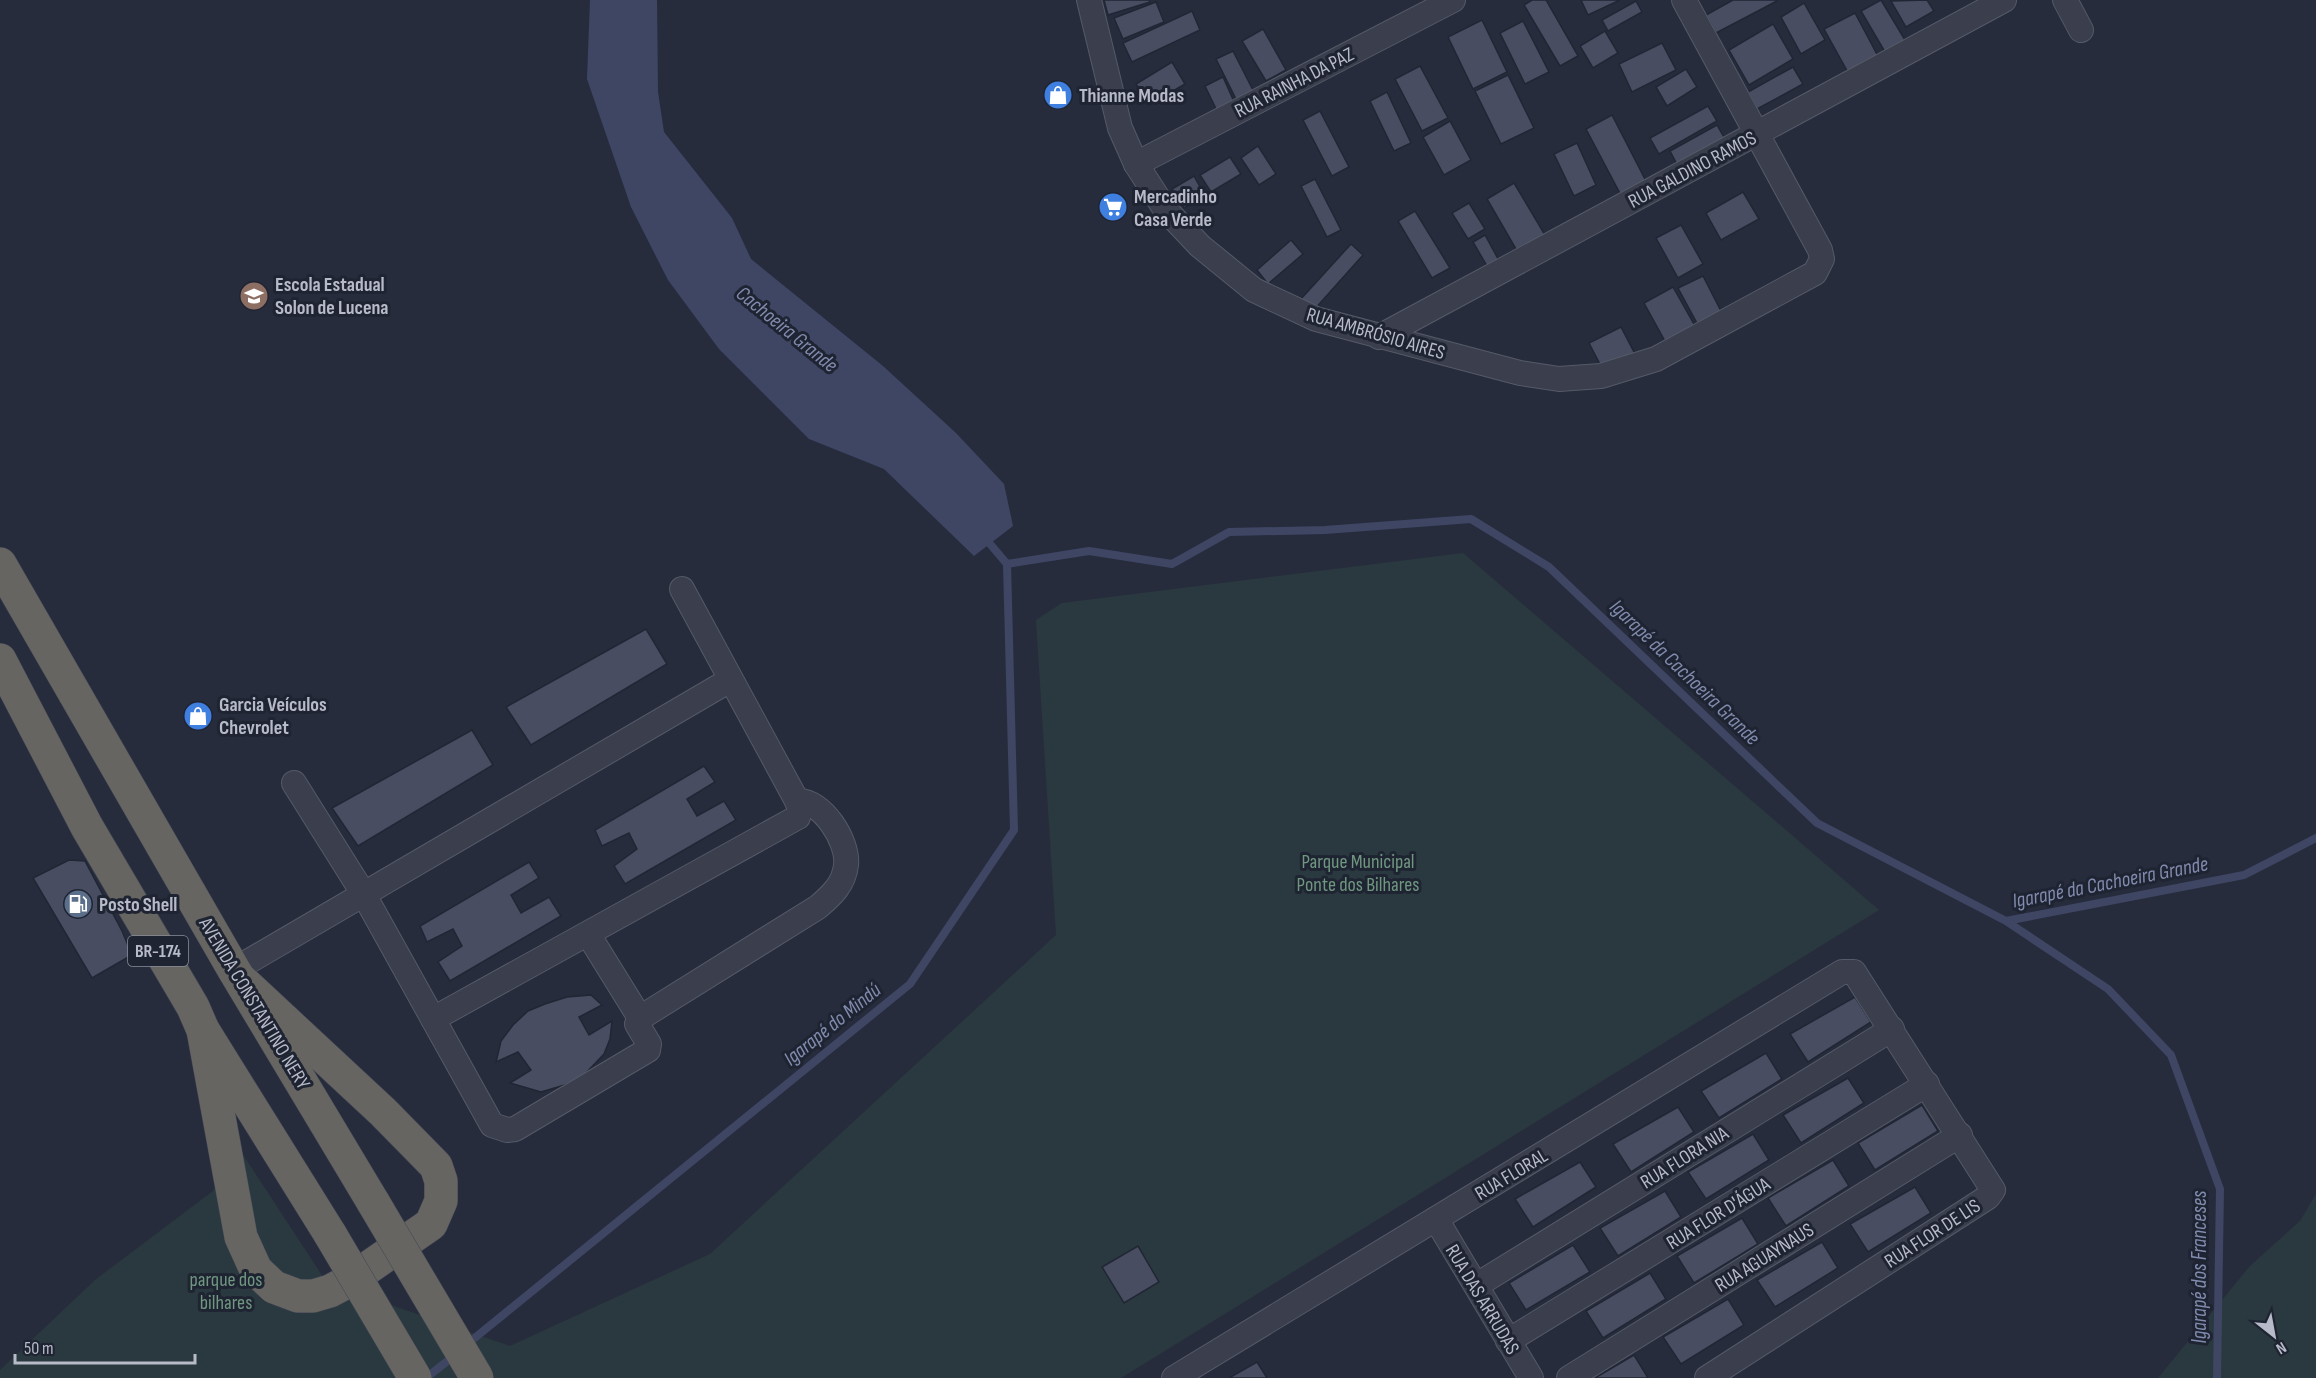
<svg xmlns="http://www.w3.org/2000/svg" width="2316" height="1378" viewBox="0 0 2316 1378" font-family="'Sofia Sans Condensed',sans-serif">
  <rect width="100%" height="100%" fill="#272c3d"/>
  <!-- green -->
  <g fill="#2a393f">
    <polygon points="1463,553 1879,910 1121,1378 0,1378 0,1370 95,1280 213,1191 236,1144 327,1283 510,1346 710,1254 1056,935 1036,620 1062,603"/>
    <polygon points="2316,1194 2316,1378 2158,1378 2250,1266 2300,1221"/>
  </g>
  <!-- water -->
  <polygon fill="#3e4664" points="590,0 657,0 658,92 664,132 732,218 751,259 883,366 956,433 1004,484 1013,526 974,556 884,469 809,439 719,349 668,280 631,207 587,79"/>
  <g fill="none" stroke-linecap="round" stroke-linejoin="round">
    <!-- stream -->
    <g stroke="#3e4664" stroke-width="8">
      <polyline points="985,538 1007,564"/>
      <polyline points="1007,564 1089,551 1172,564 1229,532 1325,530 1471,519 1549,567 1817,823 2006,921 2244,875 2316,838"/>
      <polyline points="2006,921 2108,989 2171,1055 2220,1189 2217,1378"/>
      <polyline points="466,1345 910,984 1014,830 1007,564"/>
      <polyline points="426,1378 455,1355"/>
    </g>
  </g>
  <!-- building -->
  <g fill="#484d61" stroke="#212634" stroke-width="1.5">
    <polygon points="1104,0 1149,0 1150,2 1108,15"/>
    <polygon points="1532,0 1546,0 1578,56 1560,66 1524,5"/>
    <polygon points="1581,0 1620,0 1588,15"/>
    <polygon points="1733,0 1776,0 1777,1 1716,33 1706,15"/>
    <polygon points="1881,0 1905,40 1885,52 1861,11"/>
    <polygon points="1927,0 1934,11 1906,27 1891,1"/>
    <polygon points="1636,1 1642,12 1608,31 1602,20"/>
    <polygon points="1156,2 1164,22 1123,39 1114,18"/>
    <polygon points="1804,3 1825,40 1801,54 1781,17"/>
    <polygon points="1192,11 1200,30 1132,62 1123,43"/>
    <polygon points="1855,13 1880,60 1850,76 1824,29"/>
    <polygon points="1482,20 1507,72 1473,89 1448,37"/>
    <polygon points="1523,21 1549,72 1525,84 1500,33"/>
    <polygon points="1773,24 1793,59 1749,85 1729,50"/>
    <polygon points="1263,29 1286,70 1266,81 1242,41"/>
    <polygon points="1605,31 1618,53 1593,68 1580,46"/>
    <polygon points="1662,43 1676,70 1632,92 1619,64"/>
    <polygon points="1233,51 1256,96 1239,105 1216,59"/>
    <polygon points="1172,62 1185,84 1149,105 1136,84"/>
    <polygon points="1420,66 1448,118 1422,131 1395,79"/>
    <polygon points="1793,67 1803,84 1757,109 1748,92"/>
    <polygon points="1686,69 1697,87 1667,106 1656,87"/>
    <polygon points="1508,75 1534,128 1501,144 1475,91"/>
    <polygon points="1223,77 1236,106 1219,115 1205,86"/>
    <polygon points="1387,92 1411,143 1394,151 1370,101"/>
    <polygon points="1708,106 1717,121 1659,154 1650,138"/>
    <polygon points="1320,111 1349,167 1332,176 1303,120"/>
    <polygon points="1612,115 1648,185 1623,199 1586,129"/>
    <polygon points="1450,121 1471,160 1444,175 1423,137"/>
    <polygon points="1717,125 1729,146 1681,172 1670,151"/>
    <polygon points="1577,143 1596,185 1574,196 1554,154"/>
    <polygon points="1258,146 1276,174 1259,185 1241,158"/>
    <polygon points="1230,157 1241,174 1211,192 1200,175"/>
    <polygon points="1194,176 1205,196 1184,208 1172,189"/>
    <polygon points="1315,179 1341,230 1327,237 1301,186"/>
    <polygon points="1514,183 1548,240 1520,256 1487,199"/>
    <polygon points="1743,192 1759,219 1721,240 1706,213"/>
    <polygon points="1469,203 1485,229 1468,239 1452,213"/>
    <polygon points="1415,211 1450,268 1432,278 1398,221"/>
    <polygon points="1681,225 1703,264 1678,278 1656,238"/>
    <polygon points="1485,235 1502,266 1491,273 1473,242"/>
    <polygon points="1291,240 1303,254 1268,284 1257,270"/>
    <polygon points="1351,244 1363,255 1313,311 1300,300"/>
    <polygon points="1703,276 1722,313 1698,325 1678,288"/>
    <polygon points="1673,287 1695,326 1666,343 1644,303"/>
    <polygon points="1621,327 1635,354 1603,370 1589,343"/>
    <polygon points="646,629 667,664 531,745 506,707"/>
    <polygon points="472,730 493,765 358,846 332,808"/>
    <polygon points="704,766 715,782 687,799 697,816 724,801 736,820 625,884 614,866 637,849 629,833 602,846 595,830"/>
    <polygon points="69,860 85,861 122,931 132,955 92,978 33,878"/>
    <polygon points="529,862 539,878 511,895 521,913 549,897 561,916 450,981 438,962 462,946 453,929 427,942 420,926"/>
    <polygon points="591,995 602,1005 579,1017 589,1035 612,1021 610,1039 604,1054 585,1074 568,1084 541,1092 510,1083 531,1070 518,1052 496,1062 501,1041 513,1025 528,1011 545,1004 567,997"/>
    <polygon points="1855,997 1871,1022 1808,1062 1790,1034"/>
    <polygon points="1766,1053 1782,1079 1719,1118 1701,1091"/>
    <polygon points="1848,1078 1864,1103 1801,1143 1783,1115"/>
    <polygon points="1922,1105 1938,1131 1875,1170 1858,1143"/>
    <polygon points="1678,1107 1694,1132 1631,1172 1613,1144"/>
    <polygon points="1753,1134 1769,1160 1706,1199 1688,1172"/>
    <polygon points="1833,1160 1849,1186 1786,1226 1768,1198"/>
    <polygon points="1580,1162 1596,1187 1533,1227 1515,1199"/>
    <polygon points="1915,1187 1931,1213 1868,1252 1850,1224"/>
    <polygon points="1665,1191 1681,1217 1618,1256 1600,1228"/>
    <polygon points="1742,1218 1758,1244 1694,1283 1677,1256"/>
    <polygon points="1822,1242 1838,1268 1775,1307 1757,1280"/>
    <polygon points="1573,1245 1590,1272 1526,1310 1509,1283"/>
    <polygon points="1138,1246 1159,1282 1124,1303 1102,1267"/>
    <polygon points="1650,1273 1666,1299 1603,1338 1586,1311"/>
    <polygon points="1728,1299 1744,1325 1681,1364 1663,1337"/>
    <polygon points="1634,1355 1648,1378 1595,1378"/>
    <polygon points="1257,1362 1267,1378 1229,1378"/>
  </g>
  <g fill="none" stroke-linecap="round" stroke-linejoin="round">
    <!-- minor casing -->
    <g stroke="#555a68" stroke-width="26">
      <g id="minor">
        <polyline points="1089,0 1120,128 1136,164 1165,209 1200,246 1254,290 1316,319 1520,373 1559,379 1601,376 1656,359 1815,273 1822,259 1820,250 1684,0"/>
        <polyline points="2065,0 2081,30"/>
        <polyline points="1136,164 1453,0"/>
        <polyline points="1379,337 2004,0"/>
        <path d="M294 783 363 893 492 1125 507 1130 515 1129 648 1050 649 1044 637 1024 640 1018 818 907C832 895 844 884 846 865 849 842 822 799 797 801"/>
        <polyline points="588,934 640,1018"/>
        <polyline points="234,970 730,680"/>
        <polyline points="433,1019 798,817 800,809 797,801 682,589"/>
        <polyline points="1436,1219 1531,1378"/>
        <polyline points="1477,1285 1892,1029"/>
        <polyline points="1508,1341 1927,1084"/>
        <polyline points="1174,1378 1842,972 1854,972 1993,1190 1988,1197 1707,1378"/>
        <polyline points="1569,1378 1960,1135"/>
      </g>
    </g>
    <!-- trunk casing -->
    <g stroke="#424755" stroke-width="34">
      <g id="trunk">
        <polyline points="0,564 234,970 373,1202"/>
        <polyline points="0,660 87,827 193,1007 203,1030 330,1234"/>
        <polyline points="203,1030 241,1237 256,1270 274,1287 298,1296 313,1296 330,1291 349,1281 431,1224 441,1201 441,1181 436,1166 383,1112 241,980"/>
      </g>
    </g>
    <!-- minor -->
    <use href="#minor" stroke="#3b3f4d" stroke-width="24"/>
    <!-- trunk -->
    <use href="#trunk" stroke="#666562" stroke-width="33"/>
    <!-- trunk-bridge casing -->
    <g stroke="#424755" stroke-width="34" stroke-linecap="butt">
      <g id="trunk-bridge">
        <polyline points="373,1202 477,1378"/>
        <polyline points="330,1234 415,1378"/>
      </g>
    </g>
    <!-- trunk-bridge -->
    <use href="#trunk-bridge" stroke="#666562" stroke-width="33"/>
  </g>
  <!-- icons -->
  <defs>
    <g id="shop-disc" transform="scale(1.5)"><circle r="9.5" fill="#3f7fe0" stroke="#1f2432"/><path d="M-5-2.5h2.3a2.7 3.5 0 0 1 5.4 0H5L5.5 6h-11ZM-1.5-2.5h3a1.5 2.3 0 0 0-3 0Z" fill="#fff"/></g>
    <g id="supermarket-disc" transform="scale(1.5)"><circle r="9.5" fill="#3f7fe0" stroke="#1f2432"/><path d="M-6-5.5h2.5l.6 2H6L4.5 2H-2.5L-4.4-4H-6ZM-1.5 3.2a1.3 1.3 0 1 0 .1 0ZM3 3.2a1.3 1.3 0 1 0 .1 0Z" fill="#fff"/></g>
    <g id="school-disc" transform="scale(1.5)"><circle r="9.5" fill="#8d6e63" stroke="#1f2432"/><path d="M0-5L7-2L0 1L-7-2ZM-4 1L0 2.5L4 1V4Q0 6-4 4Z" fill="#fff"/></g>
    <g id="fuel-disc" transform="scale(1.5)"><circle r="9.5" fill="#5c6f8a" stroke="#1f2432"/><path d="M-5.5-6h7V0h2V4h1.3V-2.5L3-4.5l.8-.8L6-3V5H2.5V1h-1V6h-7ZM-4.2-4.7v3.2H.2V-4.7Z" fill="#fff"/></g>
  </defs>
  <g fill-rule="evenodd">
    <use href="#shop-disc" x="1058" y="95"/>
    <use href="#supermarket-disc" x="1113" y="207"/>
    <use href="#school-disc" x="254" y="296"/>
    <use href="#shop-disc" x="198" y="716"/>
    <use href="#fuel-disc" x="78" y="904"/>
  </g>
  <g text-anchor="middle" stroke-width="6" stroke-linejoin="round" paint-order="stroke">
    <!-- shield labels -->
    <rect fill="#1f2432" stroke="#898d9b" stroke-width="1.5" x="128" y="936" width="60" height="30" rx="4.5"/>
    <g font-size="18" font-weight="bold" fill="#b7bac8">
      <text x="158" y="957">BR-174</text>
    </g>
    <!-- street labels -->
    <g font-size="20" fill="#b7bac8" stroke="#1f2432">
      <text transform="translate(1294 82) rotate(-27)" y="7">RUA RAINHA DA PAZ</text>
      <text transform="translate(1692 169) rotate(-28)" y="7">RUA GALDINO RAMOS</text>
      <text transform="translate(1376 333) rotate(16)" y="7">RUA AMBRÓSIO AIRES</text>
      <text transform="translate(255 1003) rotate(59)" y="7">AVENIDA CONSTANTINO NERY</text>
      <text transform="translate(1684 1157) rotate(-32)" y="7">RUA FLORA NIA</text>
      <text transform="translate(1511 1174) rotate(-31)" y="7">RUA FLORAL</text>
      <text transform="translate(1718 1213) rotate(-32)" y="7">RUA FLOR D'ÁGUA</text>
      <text transform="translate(1932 1233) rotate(-33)" y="7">RUA FLOR DE LIS</text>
      <text transform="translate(1764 1257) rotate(-32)" y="7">RUA AGUAYNAUS</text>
      <text transform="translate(1483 1299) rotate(59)" y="7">RUA DAS ARRUDAS</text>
    </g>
    <!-- poi labels -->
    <g font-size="20" font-weight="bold" fill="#b7bac8" stroke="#1f2432" text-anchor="start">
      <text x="1079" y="102">Thianne Modas</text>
      <text x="1134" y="203">Mercadinho<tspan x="1134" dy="23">Casa Verde</tspan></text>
      <text x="275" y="291">Escola Estadual<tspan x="275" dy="23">Solon de Lucena</tspan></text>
      <text x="219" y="711">Garcia Veículos<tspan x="219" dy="23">Chevrolet</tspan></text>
      <text x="99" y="911">Posto Shell</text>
    </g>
    <!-- park labels -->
    <g font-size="20" fill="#709780" stroke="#1f2432">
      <text x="1358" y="868">Parque Municipal<tspan x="1358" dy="23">Ponte dos Bilhares</tspan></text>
      <text x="226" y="1286">parque dos<tspan x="226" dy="23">bilhares</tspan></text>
    </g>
    <!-- water labels -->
    <g font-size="21" font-style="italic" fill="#818bad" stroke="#1f2432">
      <text transform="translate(787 329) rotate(39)" y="7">Cachoeira Grande</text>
      <text transform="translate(1685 672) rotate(44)" y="7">Igarapé da Cachoeira Grande</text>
      <text transform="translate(2110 882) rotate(-11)" y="7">Igarapé da Cachoeira Grande</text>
      <text transform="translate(832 1024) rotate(-39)" y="7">Igarapé do Mindú</text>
      <text transform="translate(2199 1267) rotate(-90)" y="7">Igarapé dos Franceses</text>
    </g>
  </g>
  <!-- north arrow -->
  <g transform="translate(2274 1336) rotate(149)" stroke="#1f2432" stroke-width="4.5" paint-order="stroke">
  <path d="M0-4.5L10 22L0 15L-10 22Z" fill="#b7bac8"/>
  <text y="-9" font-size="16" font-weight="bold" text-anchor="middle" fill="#b7bac8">N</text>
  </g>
  <!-- scale -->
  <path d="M15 1354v9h180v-9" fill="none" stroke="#b7bac8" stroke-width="3"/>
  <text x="24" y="1354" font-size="18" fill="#b7bac8" stroke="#1f2432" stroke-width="4.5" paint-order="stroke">50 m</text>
</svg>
